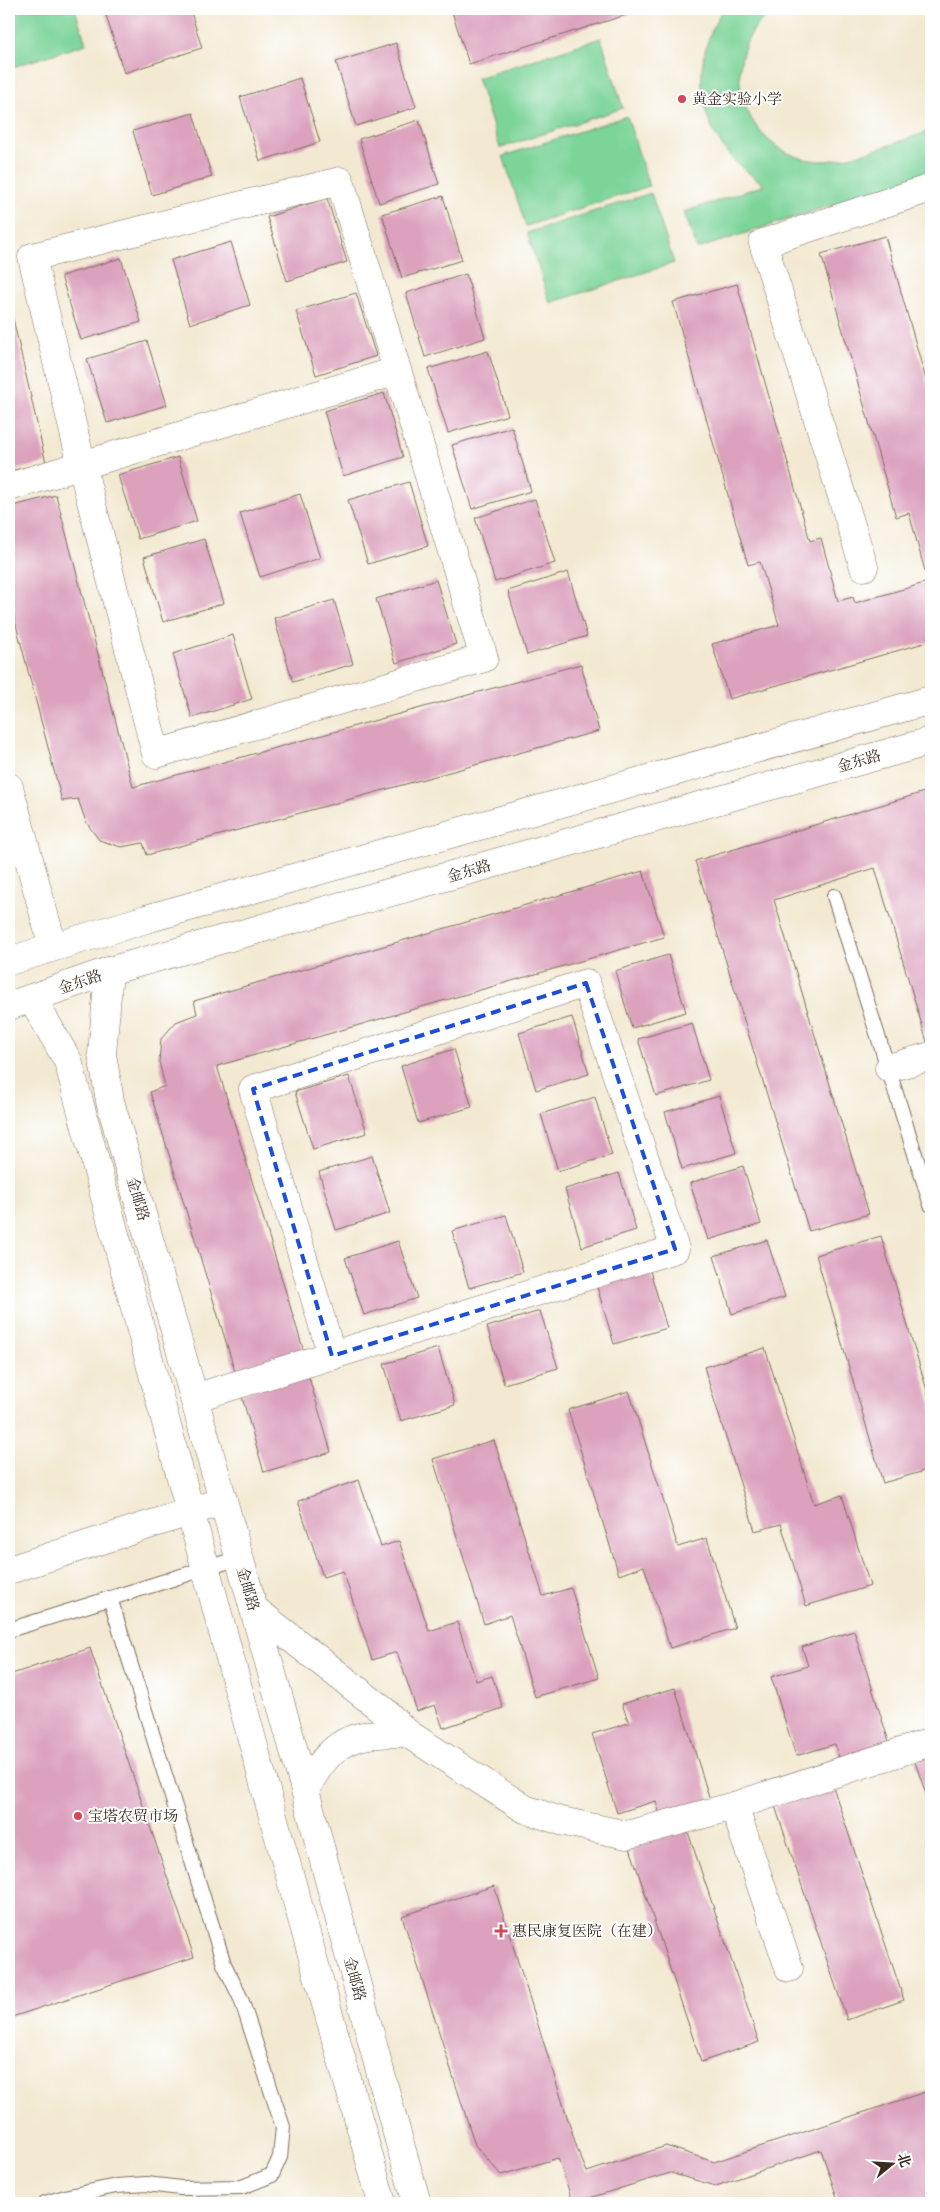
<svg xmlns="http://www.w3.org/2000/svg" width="940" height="2212" viewBox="0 0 940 2212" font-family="Vollkorn,'Noto Serif SC',serif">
  <rect width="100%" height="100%" fill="#fff"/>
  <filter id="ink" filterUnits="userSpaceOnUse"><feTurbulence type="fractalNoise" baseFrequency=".02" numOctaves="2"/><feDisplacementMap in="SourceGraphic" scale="10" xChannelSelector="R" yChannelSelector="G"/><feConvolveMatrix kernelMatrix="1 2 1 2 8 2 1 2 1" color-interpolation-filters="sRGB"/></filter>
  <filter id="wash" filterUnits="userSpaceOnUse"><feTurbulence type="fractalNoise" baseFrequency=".0096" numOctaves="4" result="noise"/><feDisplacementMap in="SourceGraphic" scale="20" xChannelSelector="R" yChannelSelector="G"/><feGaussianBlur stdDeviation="1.12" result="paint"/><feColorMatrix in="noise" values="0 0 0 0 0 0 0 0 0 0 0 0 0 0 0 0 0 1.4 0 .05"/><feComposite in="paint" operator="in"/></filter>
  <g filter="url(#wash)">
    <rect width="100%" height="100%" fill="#f3e9d2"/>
    <!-- green -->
    <g fill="#7cd499" stroke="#5c7f5c">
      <polygon points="9,9 75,9 86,44 9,68"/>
      <path d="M723 9H775C709 54 742 158 821 161 851 161 901 140 931 131V173L697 249 684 212 764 185C752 175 739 167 729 155 693 111 694 55 723 9Z"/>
      <polygon points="601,38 623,108 500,148 477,78"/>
      <polygon points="627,116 649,186 526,226 503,156"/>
      <polygon points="651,193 674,263 550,303 527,233"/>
    </g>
    <g id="blocks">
      <!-- building -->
      <g fill="#dba1bd">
        <polygon points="104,9 190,9 202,48 124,73"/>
        <polygon points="451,9 638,9 639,11 469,64"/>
        <polygon points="396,43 416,107 356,126 336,62"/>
        <polygon points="300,78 320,142 260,161 240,97"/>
        <polygon points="193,113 212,177 152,195 133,131"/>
        <polygon points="419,120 439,184 379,203 359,139"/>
        <polygon points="443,196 462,260 402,278 382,214"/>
        <polygon points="327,198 347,262 287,281 267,217"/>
        <polygon points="885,236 931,397 931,641 729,699 712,644 779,625 760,562 748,565 673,302 737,284 810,541 821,538 838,601 853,597 855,603 928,582 909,513 896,517 821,254"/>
        <polygon points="231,242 250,305 190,324 171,260"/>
        <polygon points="121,258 141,322 81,340 61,276"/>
        <polygon points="466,274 485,338 425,357 406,293"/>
        <polygon points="356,293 376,356 316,375 296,311"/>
        <polygon points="9,301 46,463 9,471"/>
        <polygon points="147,341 167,405 107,423 87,359"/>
        <polygon points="488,351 508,415 448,433 428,369"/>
        <polygon points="384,393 403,457 343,476 324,411"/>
        <polygon points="512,427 531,491 472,509 452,445"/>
        <polygon points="178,457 197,521 138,539 118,475"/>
        <polygon points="409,482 428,546 368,564 348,500"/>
        <polygon points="300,494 320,558 260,577 240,513"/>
        <polygon points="56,495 133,787 581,664 599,731 147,855 143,843 121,847 99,840 86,822 78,799 62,801 9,598 9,507"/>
        <polygon points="535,499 555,563 495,582 475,518"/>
        <polygon points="204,539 224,603 163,622 144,557"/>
        <polygon points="568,572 587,636 527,655 508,591"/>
        <polygon points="436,580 456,644 396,663 376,599"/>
        <polygon points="334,600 353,664 293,682 274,618"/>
        <polygon points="233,635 252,699 192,718 173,654"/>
        <polygon points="931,790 931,1041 927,1042 875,868 774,900 869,1214 809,1231 695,861"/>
        <polygon points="643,871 664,937 217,1066 305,1355 237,1378 150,1092 165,1086 159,1062 161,1039 176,1022 197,1014 194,1001"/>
        <polygon points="668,955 686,1012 632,1028 615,971"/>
        <polygon points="572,1017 589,1074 536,1090 519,1033"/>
        <polygon points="692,1023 709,1080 656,1096 638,1039"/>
        <polygon points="454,1049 472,1107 418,1123 401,1066"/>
        <polygon points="349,1076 367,1133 313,1149 295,1092"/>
        <polygon points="719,1096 736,1153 682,1169 665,1112"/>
        <polygon points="595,1097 612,1155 558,1171 541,1114"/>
        <polygon points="372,1156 390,1213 336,1230 319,1172"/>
        <polygon points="743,1166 761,1224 708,1240 690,1183"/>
        <polygon points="619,1173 636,1230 582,1247 565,1189"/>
        <polygon points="506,1215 523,1272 469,1288 452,1231"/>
        <polygon points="881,1236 931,1404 931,1469 883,1483 816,1255"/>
        <polygon points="767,1240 785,1297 732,1314 714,1256"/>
        <polygon points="398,1241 417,1298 364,1315 345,1258"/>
        <polygon points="650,1271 667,1328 614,1344 597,1287"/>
        <polygon points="540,1311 558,1368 504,1384 487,1327"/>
        <polygon points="438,1348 455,1405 401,1421 384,1364"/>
        <polygon points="765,1348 814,1504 842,1495 870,1586 806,1606 781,1524 755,1531 704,1367"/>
        <polygon points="308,1374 331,1452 264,1472 241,1394"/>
        <polygon points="629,1391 678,1547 707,1538 735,1628 670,1648 644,1566 619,1575 568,1410"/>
        <polygon points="494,1440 543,1596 571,1588 599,1678 535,1697 510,1615 484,1624 433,1459"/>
        <polygon points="359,1480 381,1547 399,1541 429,1631 457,1622 476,1681 492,1676 503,1708 443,1728 435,1705 417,1711 397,1652 372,1660 343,1571 323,1577 298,1501"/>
        <polygon points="854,1631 890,1745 840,1761 835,1744 796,1756 771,1677 808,1666 802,1647"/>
        <polygon points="90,1648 194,1957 9,2018 9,1675"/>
        <polygon points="675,1688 711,1803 661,1819 656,1801 617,1813 592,1734 629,1723 622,1704"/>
        <polygon points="931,1756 931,1809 915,1762"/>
        <polygon points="833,1787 904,2000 847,2020 775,1806"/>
        <polygon points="687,1829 759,2042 701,2062 630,1848"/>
        <polygon points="494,1886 578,2151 587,2172 666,2146 714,2162 931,2090 931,2203 839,2203 821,2150 716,2186 670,2173 573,2203 558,2158 501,2175 475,2145 402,1916"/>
      </g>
    </g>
  </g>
  <g filter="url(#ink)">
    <use href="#blocks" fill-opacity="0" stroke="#7b6d5d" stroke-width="1"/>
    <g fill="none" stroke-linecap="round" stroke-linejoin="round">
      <!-- lane casing -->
      <g stroke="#7b6d5d" stroke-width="16">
        <g id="lane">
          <polyline points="834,896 931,1205"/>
          <polyline points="9,1630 239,1558"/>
          <polyline points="45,2203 69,2196 116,2186 146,2184 181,2188 242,2187 272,2175 280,2157 283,2127 241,1999 224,1964 110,1598"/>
        </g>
      </g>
      <!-- street casing -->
      <g stroke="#7b6d5d" stroke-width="29">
        <g id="street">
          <polygon points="340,181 484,658 156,754 82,466 32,257"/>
          <polyline points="9,487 397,371"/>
          <polyline points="864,567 763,243 931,188"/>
          <polyline points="889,1068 931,1056"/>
          <polyline points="194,1398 675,1249 586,983 253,1089 332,1356"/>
          <polyline points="9,1570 223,1501"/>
          <polyline points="407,1733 525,1809 561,1821 627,1835 734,1806 931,1742"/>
          <polyline points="734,1806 789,1968"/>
        </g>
      </g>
      <!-- secondary casing -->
      <g stroke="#7b6d5d" stroke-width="29">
        <g id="secondary">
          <polyline points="9,787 53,947"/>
          <polyline points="9,961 146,919 931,700"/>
          <polyline points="109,971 102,1054 110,1101 305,1790 392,2116 417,2203"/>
          <polyline points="32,998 68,1061 269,1802 382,2203"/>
          <polyline points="9,1006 109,971 931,741"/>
          <polyline points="254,1609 384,1711 407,1733"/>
          <path d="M305 1790C333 1739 350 1733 407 1733"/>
        </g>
      </g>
      <!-- lane -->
      <use href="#lane" stroke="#fff" stroke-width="14"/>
      <!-- street -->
      <use href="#street" stroke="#fff" stroke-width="28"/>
      <!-- secondary -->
      <use href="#secondary" stroke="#fff" stroke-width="28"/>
    </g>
  </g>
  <!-- marked area -->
  <path fill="none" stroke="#1d4ed8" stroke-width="4" stroke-dasharray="10 6" stroke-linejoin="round" d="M586 983 675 1249 332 1356 253 1089Z"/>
  <!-- markers -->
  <g fill="#d1495b" stroke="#fff" stroke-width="2">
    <circle cx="682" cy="99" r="5"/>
    <circle cx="78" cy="1816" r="5"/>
    <path d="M498.5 1923.5h5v5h5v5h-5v5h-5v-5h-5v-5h5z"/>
  </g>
  <g text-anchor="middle" stroke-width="4" stroke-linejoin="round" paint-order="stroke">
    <!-- poi labels -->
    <g font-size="15" fill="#3b2a1e" stroke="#fff" text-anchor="start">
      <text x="692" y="104">黄金实验小学</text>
      <text x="88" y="1821">宝塔农贸市场</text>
      <text x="512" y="1936">惠民康复医院（在建）</text>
    </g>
    <!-- street labels -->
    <g font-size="15" fill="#3b2a1e" stroke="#fff">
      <text transform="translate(859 761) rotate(-16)" y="5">金东路</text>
      <text transform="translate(469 871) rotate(-16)" y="5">金东路</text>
      <text transform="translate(80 982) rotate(-19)" y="5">金东路</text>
      <text transform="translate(138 1199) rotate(74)" y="5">金邮路</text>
      <text transform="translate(248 1589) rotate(74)" y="5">金邮路</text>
      <text transform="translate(355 1979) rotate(75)" y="5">金邮路</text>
    </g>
  </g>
  <!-- margin -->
  <rect width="940" height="2212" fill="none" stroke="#fff" stroke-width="30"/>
  <!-- north arrow -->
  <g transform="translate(892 2164) rotate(72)" stroke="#ffffff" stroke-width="4" paint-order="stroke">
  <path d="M0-4L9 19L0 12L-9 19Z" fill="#3b2a1e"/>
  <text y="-8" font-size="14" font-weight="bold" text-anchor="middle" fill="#3b2a1e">北</text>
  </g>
</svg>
